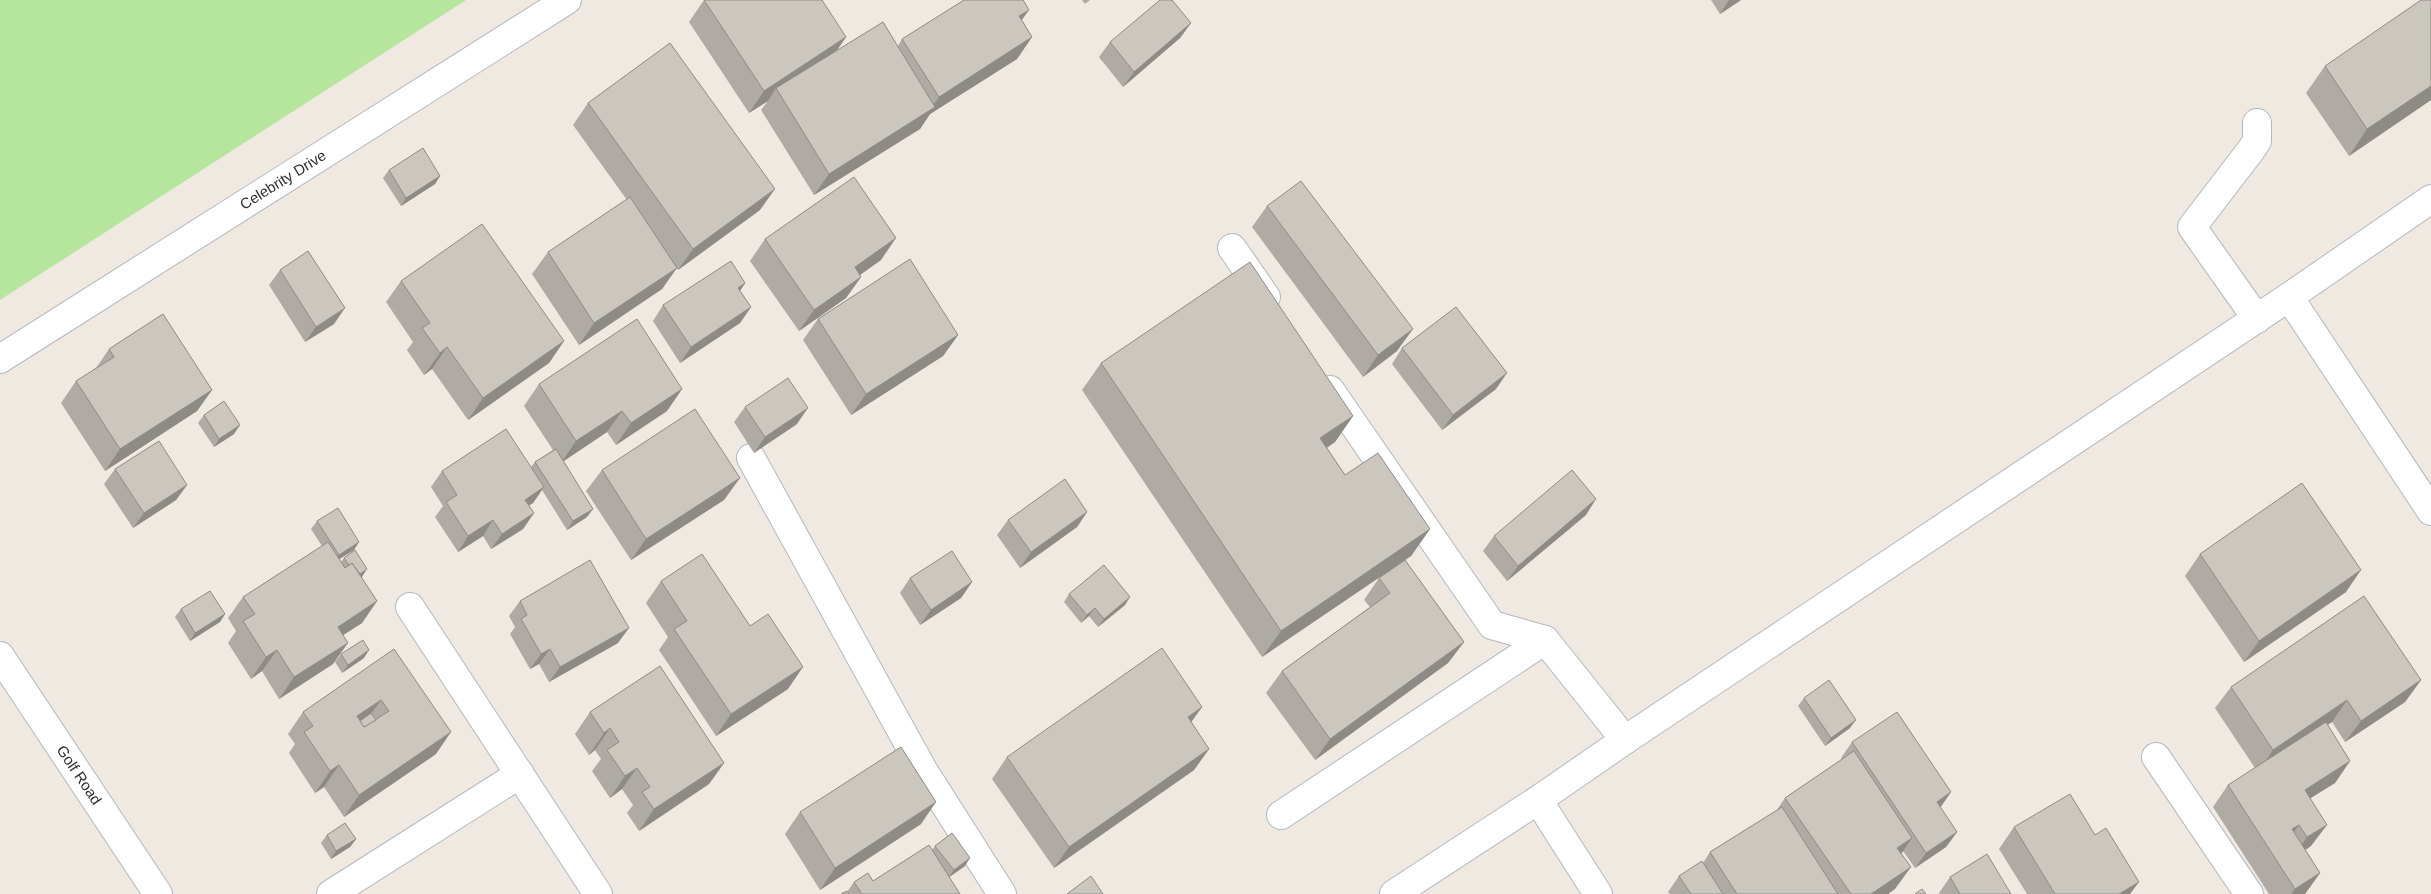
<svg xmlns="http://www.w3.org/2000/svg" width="2431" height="894" viewBox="0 0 2431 894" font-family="Arial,sans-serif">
  <rect width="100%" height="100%" fill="#efe9e1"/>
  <!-- green -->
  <polygon fill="#b6e59e" points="0,0 466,0 0,300"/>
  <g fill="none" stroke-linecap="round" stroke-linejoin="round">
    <!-- minor casing -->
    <g stroke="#b4b7c1" stroke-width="30">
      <g id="minor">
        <polyline points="1232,248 1266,297"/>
        <polyline points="2289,297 2431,511"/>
        <polyline points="2257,319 2192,227 2251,150 2257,141 2257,123"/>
        <polyline points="0,359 567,0"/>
        <polyline points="1330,390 1492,625 1545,640 1625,740"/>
        <polyline points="751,458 923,770 1002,894"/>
        <polyline points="410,607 598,894"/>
        <polyline points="0,656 158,894"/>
        <polyline points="2156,757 2249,894"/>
        <polyline points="1538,800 1598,894"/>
        <polyline points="1281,815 1545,640"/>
        <polyline points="331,894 520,774"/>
        <polyline points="1394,894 1538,800 1625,740 2289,297 2431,199"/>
      </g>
    </g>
    <!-- minor -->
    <use href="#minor" stroke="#fff" stroke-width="28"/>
  </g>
  <!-- wall -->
  <g fill="#afaba4">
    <polygon points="704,0 846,37 837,50 898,46 902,39 1022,20 1032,37 1017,59 930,114 920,129 814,195 761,110 768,101 749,113 689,22"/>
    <polygon points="1082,0 1090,0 1085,4"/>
    <polygon points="1711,0 1741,0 1720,14"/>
    <polygon points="1191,23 1180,38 1123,87 1099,57 1110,42"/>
    <polygon points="2325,66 2431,100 2349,156 2306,93"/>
    <polygon points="588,103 760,210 678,270 676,268 662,289 579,345 532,274 548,252 627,200 573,125"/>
    <polygon points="389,170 440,176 435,184 401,206 383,178"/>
    <polygon points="1267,206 1397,351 1363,377 1252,227"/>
    <polygon points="765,239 881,260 860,275 861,277 846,298 799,331 750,261"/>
    <polygon points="280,270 334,324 305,342 269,285"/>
    <polygon points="401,281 564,341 549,363 468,420 432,369 424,375 407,350 413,342 386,302"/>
    <polygon points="745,283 740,291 751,307 740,323 680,363 653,321 663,305"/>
    <polygon points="818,319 958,335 943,356 851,415 803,340"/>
    <polygon points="1402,348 1496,389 1442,430 1392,364"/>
    <polygon points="109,349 212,390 197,411 105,471 61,403 76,381 96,368"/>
    <polygon points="1101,363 1353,416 1335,442 1327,448 1345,475 1430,529 1411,556 1405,560 1464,642 1448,663 1315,760 1266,693 1282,671 1370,607 1364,600 1379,578 1393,568 1262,657 1082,390"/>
    <polygon points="539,384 682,389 667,411 616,445 607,432 563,461 587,517 567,530 542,490 533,503 529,505 534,513 523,529 491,549 483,536 458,552 435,517 443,506 431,487 442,471 531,467 535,462 553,450 524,406"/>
    <polygon points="745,407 797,424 754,453 734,422"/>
    <polygon points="204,415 234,434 214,447 198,423"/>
    <polygon points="115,469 187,485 176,500 133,528 104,484"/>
    <polygon points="602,470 724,500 631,560 586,491"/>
    <polygon points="1087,512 1077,527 1020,568 997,535 1008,520"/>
    <polygon points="1586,515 1507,581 1483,551 1494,536"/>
    <polygon points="317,521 354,550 339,559 341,562 344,558 361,577 377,601 362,623 343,635 333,664 279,699 262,671 251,679 228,643 236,631 228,618 243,597 322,546 311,529"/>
    <polygon points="2200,554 2346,592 2244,662 2185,576"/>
    <polygon points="910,578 972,582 961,598 920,625 900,593"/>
    <polygon points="661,581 788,689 716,736 659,650 668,637 646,603"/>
    <polygon points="1069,594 1125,605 1098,627 1089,616 1081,623 1064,602"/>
    <polygon points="520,601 618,643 549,682 539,664 530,669 510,634 515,627 509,616"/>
    <polygon points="181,609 225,614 220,622 190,641 175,617"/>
    <polygon points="394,649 436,754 344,817 324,787 315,793 289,753 295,744 288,734 303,712"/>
    <polygon points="341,654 364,658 342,673 335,662"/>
    <polygon points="2421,680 2405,702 2345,742 2332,722 2327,725 2350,761 2335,783 2310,798 2311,846 2305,850 2320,873 2305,894 2269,894 2213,807 2228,785 2255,768 2215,708 2231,687"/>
    <polygon points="1804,698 1850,728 1825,746 1798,706"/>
    <polygon points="1202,707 1191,722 1209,749 1194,770 1054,868 992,779 1007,757"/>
    <polygon points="590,712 724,763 709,784 639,831 627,813 633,805 622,789 610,798 592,771 601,759 595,750 589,755 575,734"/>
    <polygon points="1852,742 1951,792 1940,807 1957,832 1946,847 1915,868 1903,851 1901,854 1895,889 1888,894 1670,894 1668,892 1679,876 1703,863 1710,852 1776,811 1785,798 1842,759 1841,758"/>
    <polygon points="800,812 921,824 820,890 785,834"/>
    <polygon points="2014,827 2130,894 2027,894 1999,849"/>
    <polygon points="327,835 356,839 350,847 331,859 321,843"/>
    <polygon points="935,846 965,866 949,877 960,894 841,894 847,892 854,882 873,881 932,850"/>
    <polygon points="1950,877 2011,894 1940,894 1939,893"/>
  </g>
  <!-- shaded-wall -->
  <g fill="#8e8b86">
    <polygon points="1729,0 1741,0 1720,14"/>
    <polygon points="1029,10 1014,31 1019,16"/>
    <polygon points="1191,23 1180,38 1123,87 1134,72"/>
    <polygon points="846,37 831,59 776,88 768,101 749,113 764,91"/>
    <polygon points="1032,37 1017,59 930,114 920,129 814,195 829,174 929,111 939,97"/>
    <polygon points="2431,86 2431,100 2349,156 2367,129"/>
    <polygon points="440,176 435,184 401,206 406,198"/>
    <polygon points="775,189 760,210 678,270 693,249"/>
    <polygon points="896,238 881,260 840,289 855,267"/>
    <polygon points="677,268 662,289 579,345 594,323"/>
    <polygon points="861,277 846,298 799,331 814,310"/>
    <polygon points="745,283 735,299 738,288"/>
    <polygon points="751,307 740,323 680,363 691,347"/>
    <polygon points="345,308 334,324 305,342 316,327"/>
    <polygon points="1413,329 1397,351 1363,377 1378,355"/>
    <polygon points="958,335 943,356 851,415 866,394"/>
    <polygon points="564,341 549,363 468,420 483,398"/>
    <polygon points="447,347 432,369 424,375 440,353"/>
    <polygon points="1507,373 1496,389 1442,430 1453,415"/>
    <polygon points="682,389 667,411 616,445 631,423"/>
    <polygon points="212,390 197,411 105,471 120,449"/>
    <polygon points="808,408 797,424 754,453 765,437"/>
    <polygon points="622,411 607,432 561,463 576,441"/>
    <polygon points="1353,416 1335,442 1302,464 1320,438"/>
    <polygon points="240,425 234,434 214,447 219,439"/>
    <polygon points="740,478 724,500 631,560 646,539"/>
    <polygon points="187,485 176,500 133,528 144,513"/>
    <polygon points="544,487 533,503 514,515 525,500"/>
    <polygon points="1596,499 1586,515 1507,581 1518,566"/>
    <polygon points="593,509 587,517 567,530 573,521"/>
    <polygon points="1087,512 1077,527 1020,568 1031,552"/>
    <polygon points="534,513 523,529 491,549 502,534"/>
    <polygon points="493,520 483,536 458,552 468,536"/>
    <polygon points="1430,529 1411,556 1262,657 1281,631"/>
    <polygon points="359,542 354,550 333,563 339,555"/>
    <polygon points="367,569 362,577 356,577"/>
    <polygon points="2361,570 2346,592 2244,662 2259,641"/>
    <polygon points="972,582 961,598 920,625 931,610"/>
    <polygon points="1130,597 1125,605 1098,627 1104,619"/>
    <polygon points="377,601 362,623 323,648 338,627"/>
    <polygon points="1095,608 1089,616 1081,623 1087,615"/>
    <polygon points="225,614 220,622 190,641 195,633"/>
    <polygon points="629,628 618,643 549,682 560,667"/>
    <polygon points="1464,642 1448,663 1315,760 1330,739"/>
    <polygon points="348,643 333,664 279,699 294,677"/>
    <polygon points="550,649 539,664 530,669 541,654"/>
    <polygon points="277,650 262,671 251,679 266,657"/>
    <polygon points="369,650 364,658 342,673 348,665"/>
    <polygon points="803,667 788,689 716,736 731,714"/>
    <polygon points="2421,680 2405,702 2345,742 2361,721"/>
    <polygon points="381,700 366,721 349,732 357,716"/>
    <polygon points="2347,700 2332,722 2258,772 2273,750"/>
    <polygon points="1202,707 1187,728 1188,717"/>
    <polygon points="1856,720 1850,728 1825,746 1831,738"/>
    <polygon points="610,728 595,750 589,755 604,733"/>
    <polygon points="451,732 436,754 344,817 359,795"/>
    <polygon points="1209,749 1194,770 1054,868 1069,847"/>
    <polygon points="2350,761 2335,783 2290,811 2305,790"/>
    <polygon points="724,763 709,784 639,831 654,809"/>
    <polygon points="339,765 324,787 315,793 330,771"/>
    <polygon points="637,768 622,789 610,798 625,776"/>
    <polygon points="1951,792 1940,808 1937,802"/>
    <polygon points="936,802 921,824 820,890 835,868"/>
    <polygon points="2299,825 2284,846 2292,829"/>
    <polygon points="2327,825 2311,846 2292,859 2307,837"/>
    <polygon points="1957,832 1946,847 1915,868 1926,853"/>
    <polygon points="1912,838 1897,860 1897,848"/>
    <polygon points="356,839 350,847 331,859 336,851"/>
    <polygon points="970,858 965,866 948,878 954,870"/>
    <polygon points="1911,867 1895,889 1888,894 1871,894"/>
    <polygon points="2320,873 2305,894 2291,894 2295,889"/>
    <polygon points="2139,882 2130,894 2119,894"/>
  </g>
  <!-- building -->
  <g fill="#cbc7bf" stroke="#8e8b86" fill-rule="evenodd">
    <polygon points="704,0 822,0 846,37 764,91"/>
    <polygon points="964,0 1023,0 1029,10 1019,16 1032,37 939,97 902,39"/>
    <polygon points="1160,0 1172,0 1191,23 1134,72 1110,42"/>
    <polygon points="2421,0 2431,0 2431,86 2367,129 2325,66"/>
    <polygon points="883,22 935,107 829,174 776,88"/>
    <polygon points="670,43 775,189 693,249 588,103"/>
    <polygon points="423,148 440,176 406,198 389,170"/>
    <polygon points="854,177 896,238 855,267 861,277 814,310 765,239"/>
    <polygon points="1301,181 1413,329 1378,355 1267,206"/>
    <polygon points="630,197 677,268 594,323 548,252"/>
    <polygon points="482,224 564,341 483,398 447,347 440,353 422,328 430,323 401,281"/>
    <polygon points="308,251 345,308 316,327 280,270"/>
    <polygon points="910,259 958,335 866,394 818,319"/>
    <polygon points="731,261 745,283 738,288 751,307 691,347 663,305"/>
    <polygon points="1250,262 1353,416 1320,438 1345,475 1378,453 1430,529 1281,631 1101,363"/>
    <polygon points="1456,307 1507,373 1453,415 1402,348"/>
    <polygon points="163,314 212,390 120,449 76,381 114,357 109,349"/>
    <polygon points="637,319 682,389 631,423 622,411 576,441 539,384"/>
    <polygon points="788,378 808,408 765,437 745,407"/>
    <polygon points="224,401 240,425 219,439 204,415"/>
    <polygon points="695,409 740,478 646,539 602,470"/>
    <polygon points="506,429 544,487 525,500 534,513 502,534 493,520 468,536 446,502 457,495 442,471"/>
    <polygon points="159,441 187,485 144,513 115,469"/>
    <polygon points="556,449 593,509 573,521 535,462"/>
    <polygon points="1572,470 1596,499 1518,566 1494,536"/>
    <polygon points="1065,479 1087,512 1031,552 1008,520"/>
    <polygon points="2302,483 2361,570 2259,641 2200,554"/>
    <polygon points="338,508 359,542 339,555 317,521"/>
    <polygon points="328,542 345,568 352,563 377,601 338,627 348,643 294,677 277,650 266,657 243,621 255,614 243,597"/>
    <polygon points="355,550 367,569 360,574 352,563 349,565 344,558"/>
    <polygon points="952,551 972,582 931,610 910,578"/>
    <polygon points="702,554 750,626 768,614 803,667 731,714 674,629 687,621 661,581"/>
    <polygon points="590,560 629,628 560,667 550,649 541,654 521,619 527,615 520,601"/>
    <polygon points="1405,560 1464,642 1330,739 1282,671 1390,593 1379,578"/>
    <polygon points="1104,565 1130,597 1104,619 1095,608 1087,615 1069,594"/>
    <polygon points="210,591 225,614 195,633 181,609"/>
    <polygon points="2364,596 2421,680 2361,721 2347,700 2273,750 2231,687"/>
    <polygon points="363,640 369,650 348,665 341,654"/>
    <polygon points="1162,648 1202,707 1188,717 1209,749 1069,847 1007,757"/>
    <path d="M394 649 451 732 359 795 339 765 330 771 304 732 313 726 303 712ZM381 700 389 711 364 727 357 716Z"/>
    <polygon points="660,666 724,763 654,809 642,792 650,787 637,768 625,776 607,750 619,742 610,728 604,733 590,712"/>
    <polygon points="1829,680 1856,720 1831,738 1804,698"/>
    <polygon points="1897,712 1951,792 1937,802 1957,832 1926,853 1852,742"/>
    <polygon points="371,713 376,720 364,727 360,721"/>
    <polygon points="2326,722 2350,761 2305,790 2327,825 2307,837 2299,825 2292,829 2320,873 2295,889 2228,785"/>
    <polygon points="901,747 936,802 835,868 800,812"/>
    <polygon points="1854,751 1912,838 1897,848 1911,867 1871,894 1851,894 1785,798"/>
    <polygon points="2070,794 2095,835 2106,828 2139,882 2119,894 2055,894 2014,827"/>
    <polygon points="1782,807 1838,894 1737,894 1710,852"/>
    <polygon points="345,823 356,839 336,851 327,835"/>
    <polygon points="952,833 970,858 954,870 935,846"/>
    <polygon points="929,845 960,894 862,894 854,882 868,873 873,881"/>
    <polygon points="1987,854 2011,894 1960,894 1950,877"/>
    <polygon points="1702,861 1723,894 1691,894 1679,876"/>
    <polygon points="1091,876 1103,894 1067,894"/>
    <polygon points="1922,889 1926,894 1915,894"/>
    <polygon points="847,891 849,894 841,894"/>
  </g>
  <g text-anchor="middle" stroke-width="4" stroke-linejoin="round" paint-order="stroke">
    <!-- street labels -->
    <g font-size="15" fill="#2e2e2e" stroke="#fff">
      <text transform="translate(283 180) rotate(-32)" y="5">Celebrity Drive</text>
      <text transform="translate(79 775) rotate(56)" y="5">Golf Road</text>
    </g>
  </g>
</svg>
